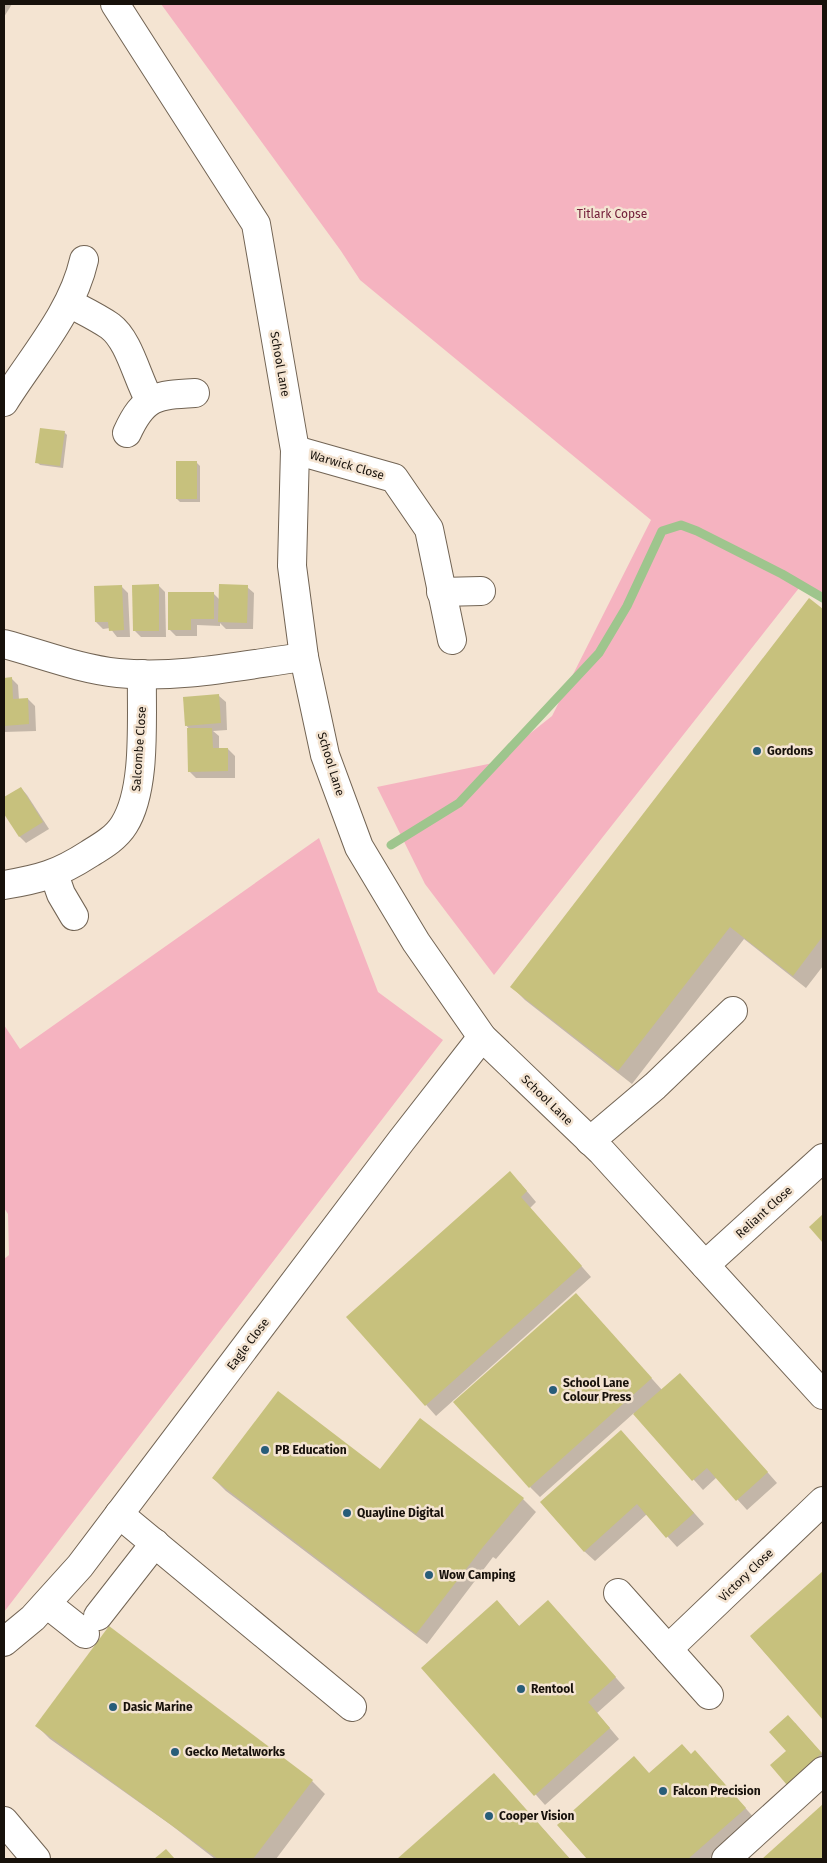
<svg xmlns="http://www.w3.org/2000/svg" width="827" height="1863" viewBox="0 0 827 1863" font-family="'Fira Sans',sans-serif">
  <rect width="100%" height="100%" fill="#f4e4d2"/>
  <!-- green -->
  <g fill="#f5b3c0">
    <polygon points="161,4 823,4 823,599 799,588 494,975 425,884 377,787 493,763 552,716 651,520 360,280 341,251"/>
    <polygon points="319,838 378,992 443,1040 4,1612 4,1259 9,1255 8,1214 4,1208 4,1025 20,1049"/>
  </g>
  <!-- shadow -->
  <g fill="#0003">
    <polygon points="4,4 12,4 4,17"/>
    <polygon points="64,432 67,435 63,468 40,465 37,462"/>
    <polygon points="196,462 200,466 200,502 180,502 177,499"/>
    <polygon points="158,585 165,592 166,637 141,637 134,630"/>
    <polygon points="121,586 128,593 130,637 117,637 110,628 103,629 96,622"/>
    <polygon points="247,587 254,593 253,629 226,629 220,623 220,626 197,625 197,636 176,636 169,629 213,593 220,600"/>
    <polygon points="810,600 823,611 823,966 806,988 744,939 632,1084 525,1000 512,987"/>
    <polygon points="11,678 18,685 19,700 28,699 35,706 36,731 4,732 4,679"/>
    <polygon points="219,696 226,702 227,730 213,731 219,736 219,749 228,749 235,756 235,778 196,778 189,771 190,730 186,725"/>
    <polygon points="21,788 27,795 49,829 26,843 20,837 4,811 4,799"/>
    <polygon points="520,1183 536,1202 530,1208 591,1277 436,1416 348,1317"/>
    <polygon points="576,1294 662,1390 690,1385 777,1483 747,1510 717,1477 703,1490 634,1413 540,1497 530,1487"/>
    <polygon points="631,1442 704,1524 677,1547 647,1514 595,1561 584,1551"/>
    <polygon points="381,1471 523,1499 536,1512 496,1559 493,1557 427,1644 226,1491 213,1478"/>
    <polygon points="823,1572 823,1718 751,1637"/>
    <polygon points="507,1612 520,1627 558,1612 625,1688 597,1713 619,1739 545,1805 423,1668"/>
    <polygon points="231,1719 312,1781 325,1794 276,1859 215,1859 171,1825 50,1739 37,1726"/>
    <polygon points="795,1723 823,1755 823,1765 795,1790 788,1784 788,1751"/>
    <polygon points="692,1755 705,1762 755,1819 709,1859 589,1859 559,1825 650,1774"/>
    <polygon points="494,1774 570,1859 399,1859"/>
    <polygon points="823,1806 823,1859 763,1859"/>
  </g>
  <g fill="none" stroke-linecap="round" stroke-linejoin="round">
    <!-- stream -->
    <polyline stroke="#9ec58d" stroke-width="9" points="391,845 459,803 599,653 627,606 662,531 681,525 697,531 782,574 823,598"/>
  </g>
  <!-- building -->
  <g fill="#c7c17d">
    <polygon points="40,428 65,431 60,466 35,463"/>
    <rect x="176" y="461" width="21" height="38"/>
    <polygon points="159,584 159,631 133,631 132,585"/>
    <polygon points="219,584 248,585 247,623 218,622"/>
    <polygon points="122,585 124,630 109,631 108,622 95,622 94,586"/>
    <polygon points="168,592 214,592 214,619 191,619 191,630 168,630"/>
    <polygon points="809,598 823,609 823,936 793,976 730,927 618,1071 510,987"/>
    <polygon points="12,677 13,699 28,698 29,724 4,726 4,678"/>
    <polygon points="219,694 221,723 185,726 183,697"/>
    <polygon points="187,728 212,728 213,748 228,748 228,771 188,772"/>
    <polygon points="21,787 43,822 19,837 4,814 4,797"/>
    <polygon points="510,1171 527,1191 521,1197 582,1266 425,1406 346,1317"/>
    <polygon points="823,1214 823,1243 809,1227"/>
    <polygon points="576,1293 652,1378 529,1488 453,1402"/>
    <polygon points="680,1373 768,1472 736,1501 707,1468 692,1481 633,1414"/>
    <polygon points="278,1391 380,1469 420,1418 524,1498 483,1547 416,1634 212,1478"/>
    <polygon points="621,1430 694,1513 666,1538 637,1504 584,1552 540,1502"/>
    <polygon points="823,1571 823,1720 750,1636"/>
    <polygon points="497,1600 519,1626 548,1600 616,1677 588,1702 610,1728 534,1796 421,1668"/>
    <polygon points="109,1626 313,1780 253,1859 218,1859 35,1726"/>
    <polygon points="788,1715 822,1753 787,1785 770,1765 786,1751 769,1732"/>
    <polygon points="682,1744 691,1754 695,1750 746,1808 688,1859 587,1859 557,1825 634,1756 649,1773"/>
    <polygon points="494,1773 570,1859 397,1859"/>
    <polygon points="823,1804 823,1859 762,1859"/>
    <polygon points="166,1849 175,1859 154,1859"/>
  </g>
  <g fill="none" stroke-linecap="round" stroke-linejoin="round">
    <!-- minor casing -->
    <g stroke="#726454" stroke-width="30">
      <g id="minor">
        <polyline points="115,4 256,224 295,450 292,566 304,657 325,755 359,847 416,942 482,1037 602,1152 823,1395"/>
        <path d="M69 303C82 310 97 317 110 326 130 341 137 379 150 401"/>
        <path d="M4 402C32 357 72 313 84 260"/>
        <path d="M127 433C144 396 156 395 195 393"/>
        <polyline points="295,450 394,478 429,529 452,640"/>
        <polyline points="441,592 481,591"/>
        <path d="M4 644C42 654 79 669 118 673 180 679 243 665 304 657"/>
        <polyline points="54,874 61,894 74,916"/>
        <path d="M4 885C40 879 58 874 89 854 102 846 116 838 124 825 147 789 141 717 142 674"/>
        <polyline points="590,1141 655,1086 733,1011"/>
        <polyline points="705,1265 823,1158"/>
        <polyline points="119,1514 352,1707"/>
        <polyline points="618,1593 709,1695"/>
        <polyline points="47,1604 85,1634"/>
        <polyline points="98,1616 155,1543"/>
        <polyline points="4,1642 33,1618 80,1566 401,1141 482,1037"/>
        <polyline points="668,1649 823,1501"/>
        <polyline points="4,1821 36,1859"/>
        <polyline points="726,1859 823,1771"/>
      </g>
    </g>
    <!-- minor -->
    <use href="#minor" stroke="#fff" stroke-width="28"/>
  </g>
  <!-- markers -->
  <g fill="#285d79" stroke="#f4e4d2" stroke-width="2">
    <circle cx="757" cy="751" r="5"/>
    <circle cx="553" cy="1390" r="5"/>
    <circle cx="265" cy="1450" r="5"/>
    <circle cx="347" cy="1513" r="5"/>
    <circle cx="429" cy="1575" r="5"/>
    <circle cx="521" cy="1689" r="5"/>
    <circle cx="113" cy="1707" r="5"/>
    <circle cx="175" cy="1752" r="5"/>
    <circle cx="663" cy="1791" r="5"/>
    <circle cx="489" cy="1816" r="5"/>
  </g>
  <g text-anchor="middle" stroke-width="5" stroke-linejoin="round" paint-order="stroke">
    <!-- park labels -->
    <g font-size="12" fill="#73203a" stroke="#f4e4d2">
      <text x="612" y="218">Titlark Copse</text>
    </g>
    <!-- street labels -->
    <g font-size="12" fill="#17110b" stroke="#f4e4d2">
      <text transform="translate(280 364) rotate(80)" y="4">School Lane</text>
      <text transform="translate(347 465) rotate(16)" y="4">Warwick Close</text>
      <text transform="translate(139 749) rotate(-86)" y="4">Salcombe Close</text>
      <text transform="translate(331 764) rotate(73)" y="4">School Lane</text>
      <text transform="translate(547 1100) rotate(44)" y="4">School Lane</text>
      <text transform="translate(764 1212) rotate(-42)" y="4">Reliant Close</text>
      <text transform="translate(248 1344) rotate(-53)" y="4">Eagle Close</text>
      <text transform="translate(746 1575) rotate(-44)" y="4">Victory Close</text>
    </g>
    <!-- poi labels -->
    <g font-size="12" font-weight="bold" fill="#17110b" stroke="#f4e4d2" text-anchor="start">
      <text x="767" y="755">Gordons</text>
      <text x="563" y="1387">School Lane<tspan x="563" dy="14">Colour Press</tspan></text>
      <text x="275" y="1454">PB Education</text>
      <text x="357" y="1517">Quayline Digital</text>
      <text x="439" y="1579">Wow Camping</text>
      <text x="531" y="1693">Rentool</text>
      <text x="123" y="1711">Dasic Marine</text>
      <text x="185" y="1756">Gecko Metalworks</text>
      <text x="673" y="1795">Falcon Precision</text>
      <text x="499" y="1820">Cooper Vision</text>
    </g>
  </g>
  <!-- border -->
  <rect width="827" height="1863" fill="none" stroke="#17110b" stroke-width="10"/>
</svg>
